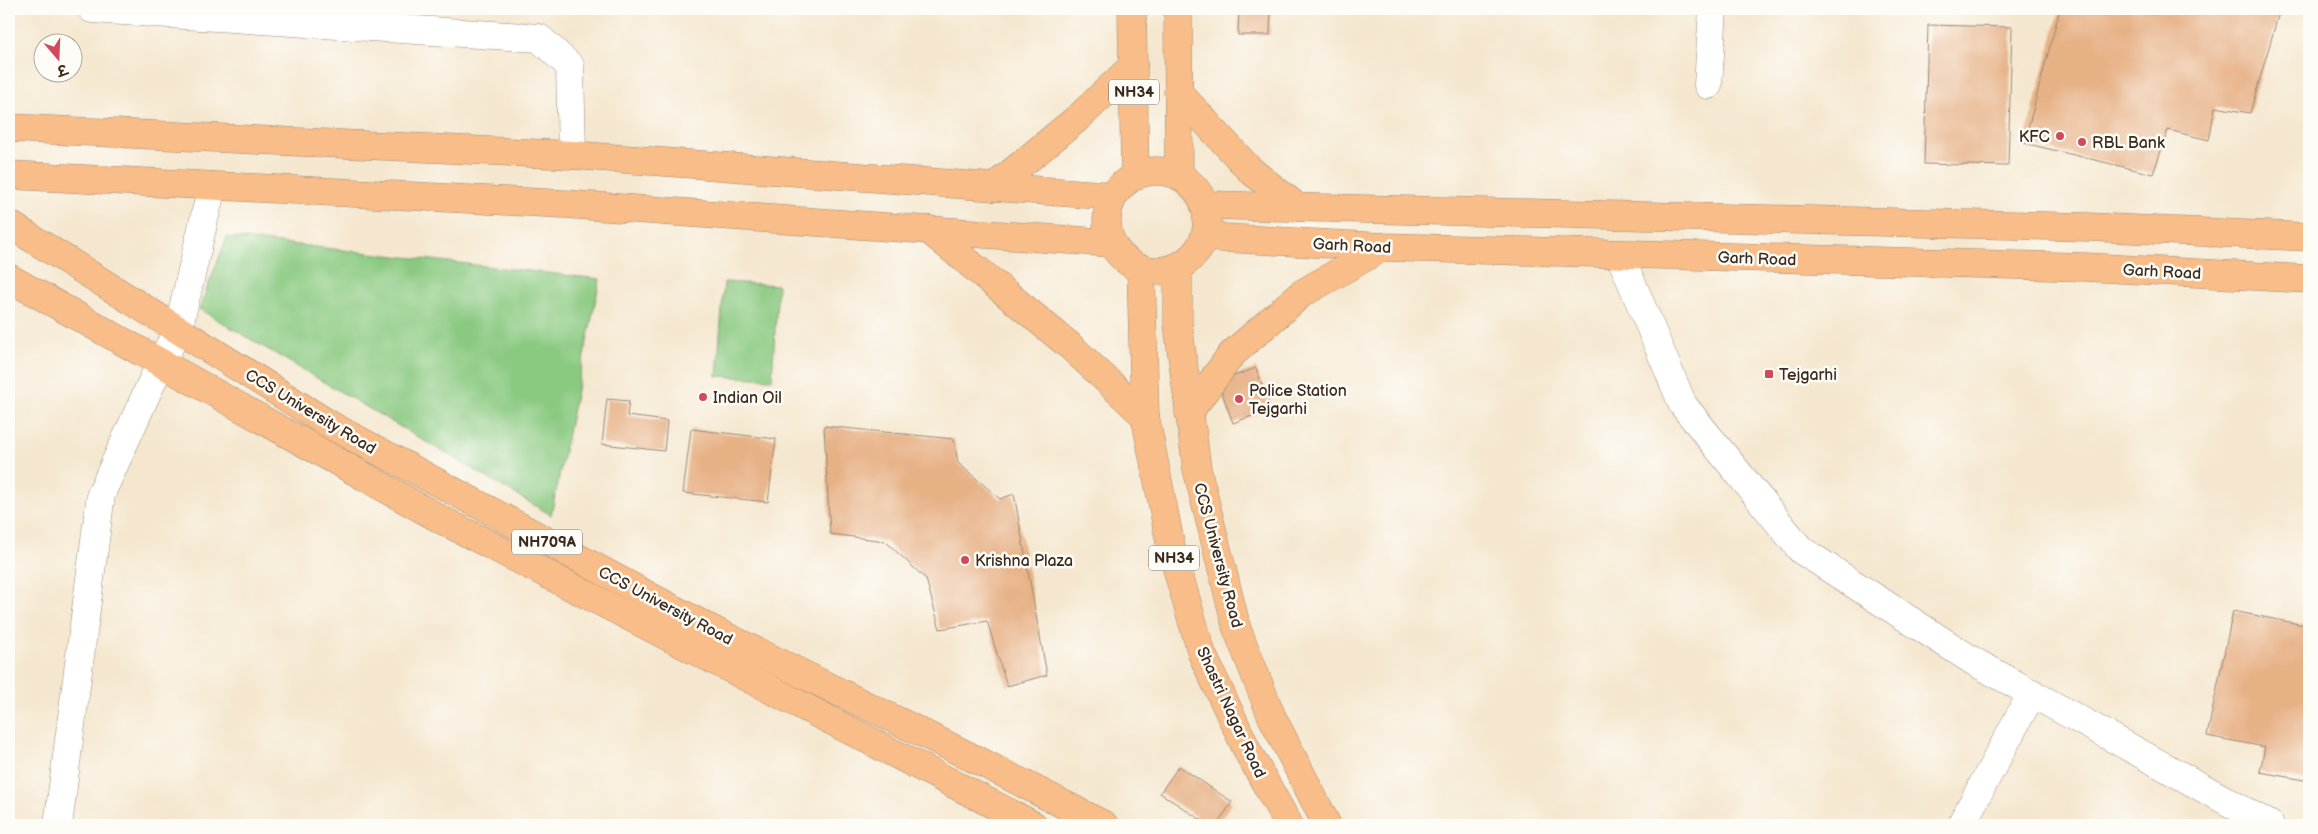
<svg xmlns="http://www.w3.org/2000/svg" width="2318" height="834" viewBox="0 0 2318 834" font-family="'Balsamiq Sans','Playpen Sans Deva',sans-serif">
  <rect width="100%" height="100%" fill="#fdfcf7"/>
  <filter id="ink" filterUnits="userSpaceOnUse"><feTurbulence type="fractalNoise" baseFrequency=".02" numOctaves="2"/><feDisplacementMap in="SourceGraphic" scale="10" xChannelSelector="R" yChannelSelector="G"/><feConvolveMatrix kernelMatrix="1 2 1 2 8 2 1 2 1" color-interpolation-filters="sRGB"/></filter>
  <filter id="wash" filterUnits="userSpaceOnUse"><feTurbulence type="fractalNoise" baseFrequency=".0096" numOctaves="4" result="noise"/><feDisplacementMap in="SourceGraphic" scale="20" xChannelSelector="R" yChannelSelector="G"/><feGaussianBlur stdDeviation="1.12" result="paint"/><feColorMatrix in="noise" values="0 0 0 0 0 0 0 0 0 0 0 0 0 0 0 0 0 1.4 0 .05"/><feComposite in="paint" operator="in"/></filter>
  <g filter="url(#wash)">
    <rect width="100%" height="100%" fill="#f5e7cf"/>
    <!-- green -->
    <g fill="#89c980" stroke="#627a4f">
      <polygon points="227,237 600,279 551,515 199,309"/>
      <polygon points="724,282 778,285 772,379 717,376"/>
    </g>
    <g id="blocks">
      <!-- building -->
      <g fill="#e7b186">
        <polygon points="1239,9 1271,9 1270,35 1238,35"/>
        <polygon points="2060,9 2280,9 2250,113 2215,107 2209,140 2168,130 2153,174 2024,143"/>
        <polygon points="1928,25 2012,27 2008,166 1924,164"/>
        <polygon points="1256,368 1271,409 1233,423 1218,382"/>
        <polygon points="607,399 629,401 627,416 667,421 664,451 602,444"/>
        <polygon points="824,426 954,439 958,463 1000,499 1014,494 1047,675 1007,686 987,621 940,629 926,579 885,541 830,534"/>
        <polygon points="691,429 776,439 768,502 683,493"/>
        <polygon points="2233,611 2309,626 2309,781 2260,772 2265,747 2207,736"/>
        <polygon points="1179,766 1232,802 1217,825 1209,825 1160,793"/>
      </g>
    </g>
  </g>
  <g filter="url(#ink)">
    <use href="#blocks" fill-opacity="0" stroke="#988876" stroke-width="1"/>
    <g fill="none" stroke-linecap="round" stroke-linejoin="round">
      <!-- minor casing -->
      <g stroke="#988876" stroke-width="29">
        <g id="minor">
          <polyline points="92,9 539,38 570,66 572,155"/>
          <polyline points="1708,85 1713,9"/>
          <polyline points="1620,255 1683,405 1801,550 1973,661 2270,825"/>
          <polyline points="58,825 101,494 160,364 178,330 212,186"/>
          <polyline points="1961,825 2032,693"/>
        </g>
      </g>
      <!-- major casing -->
      <g stroke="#988876" stroke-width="29">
        <g id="major">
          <polyline points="1205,205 2088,227 2309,237"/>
          <polyline points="1205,237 1383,247 2085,267 2309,279"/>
        </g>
      </g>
      <!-- highway casing -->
      <g stroke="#988876" stroke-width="29">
        <g id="highway">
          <polyline points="1132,9 1135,176"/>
          <polyline points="1178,9 1179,176"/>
          <polyline points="1178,92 1250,170 1297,207"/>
          <polyline points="9,128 572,155 1113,196"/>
          <circle cx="1157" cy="221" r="50"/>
          <polyline points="9,175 564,204 1112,243"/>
          <polyline points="994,187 1079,117 1133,66"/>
          <polyline points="9,224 332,426 707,627 983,763 1104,825"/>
          <polyline points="929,230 1070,346 1145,416"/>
          <polyline points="1178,267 1178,324 1197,469 1237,629 1272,717 1327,825"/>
          <polyline points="1141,268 1145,416 1172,552 1202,654 1248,752 1289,825"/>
          <polyline points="9,278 442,520 1033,825"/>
          <polyline points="1189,412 1232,354 1301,294 1383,247"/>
        </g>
      </g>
      <!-- minor -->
      <use href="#minor" stroke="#fff" stroke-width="28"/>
      <!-- major -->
      <use href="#major" stroke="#f8bd88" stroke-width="28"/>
      <!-- highway -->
      <use href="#highway" stroke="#f8bd88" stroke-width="28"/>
    </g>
  </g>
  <!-- markers -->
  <g fill="#d1495b" stroke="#fdfcf7" stroke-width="2">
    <circle cx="2060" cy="136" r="5"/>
    <circle cx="2082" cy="142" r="5"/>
    <rect x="1764" y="369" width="10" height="10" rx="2.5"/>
    <circle cx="703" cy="397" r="5"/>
    <circle cx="1239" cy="399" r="5"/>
    <circle cx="965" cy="560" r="5"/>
  </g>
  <g text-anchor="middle" stroke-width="5" stroke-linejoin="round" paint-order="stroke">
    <!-- shield labels -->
    <g fill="#fdfcf7" stroke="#75695f" stroke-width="1">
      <rect x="1109" y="79.5" width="50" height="25" rx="4"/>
      <rect x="512" y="529.5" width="70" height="25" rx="4"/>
      <rect x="1149" y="545.5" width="50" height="25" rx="4"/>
    </g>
    <g font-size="15" font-weight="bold" fill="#3b2a1e">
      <text x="1134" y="97">NH34</text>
      <text x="547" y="547">NH709A</text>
      <text x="1174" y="563">NH34</text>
    </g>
    <!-- poi labels -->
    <g font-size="16" fill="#3b2a1e" stroke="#fdfcf7" text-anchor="start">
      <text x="2050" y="142" text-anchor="end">KFC</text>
      <text x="2092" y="148">RBL Bank</text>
      <text x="1779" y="380">Tejgarhi</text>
      <text x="1249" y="396">Police Station<tspan x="1249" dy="18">Tejgarhi</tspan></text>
      <text x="713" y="403">Indian Oil</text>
      <text x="975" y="566">Krishna Plaza</text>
    </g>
    <!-- street labels -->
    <g font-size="16" fill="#3b2a1e" stroke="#fdfcf7">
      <text transform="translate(1352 245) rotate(3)" y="6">Garh Road</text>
      <text transform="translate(1757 258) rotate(2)" y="6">Garh Road</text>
      <text transform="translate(2162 271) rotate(3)" y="6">Garh Road</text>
      <text transform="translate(311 411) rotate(31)" y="6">CCS University Road</text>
      <text transform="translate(1219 555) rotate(75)" y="6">CCS University Road</text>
      <text transform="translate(666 605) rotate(28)" y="6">CCS University Road</text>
      <text transform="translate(1232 712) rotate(65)" y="6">Shastri Nagar Road</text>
    </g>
  </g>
  <!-- margin -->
  <rect width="2318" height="834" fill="none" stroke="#fdfcf7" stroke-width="30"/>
  <!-- north arrow -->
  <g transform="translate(58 58) rotate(161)"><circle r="24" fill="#fdfcf7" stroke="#afa8a0"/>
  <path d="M0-4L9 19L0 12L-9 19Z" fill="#d1495b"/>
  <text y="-8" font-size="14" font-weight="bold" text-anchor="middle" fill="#3b2a1e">उ</text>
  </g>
</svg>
